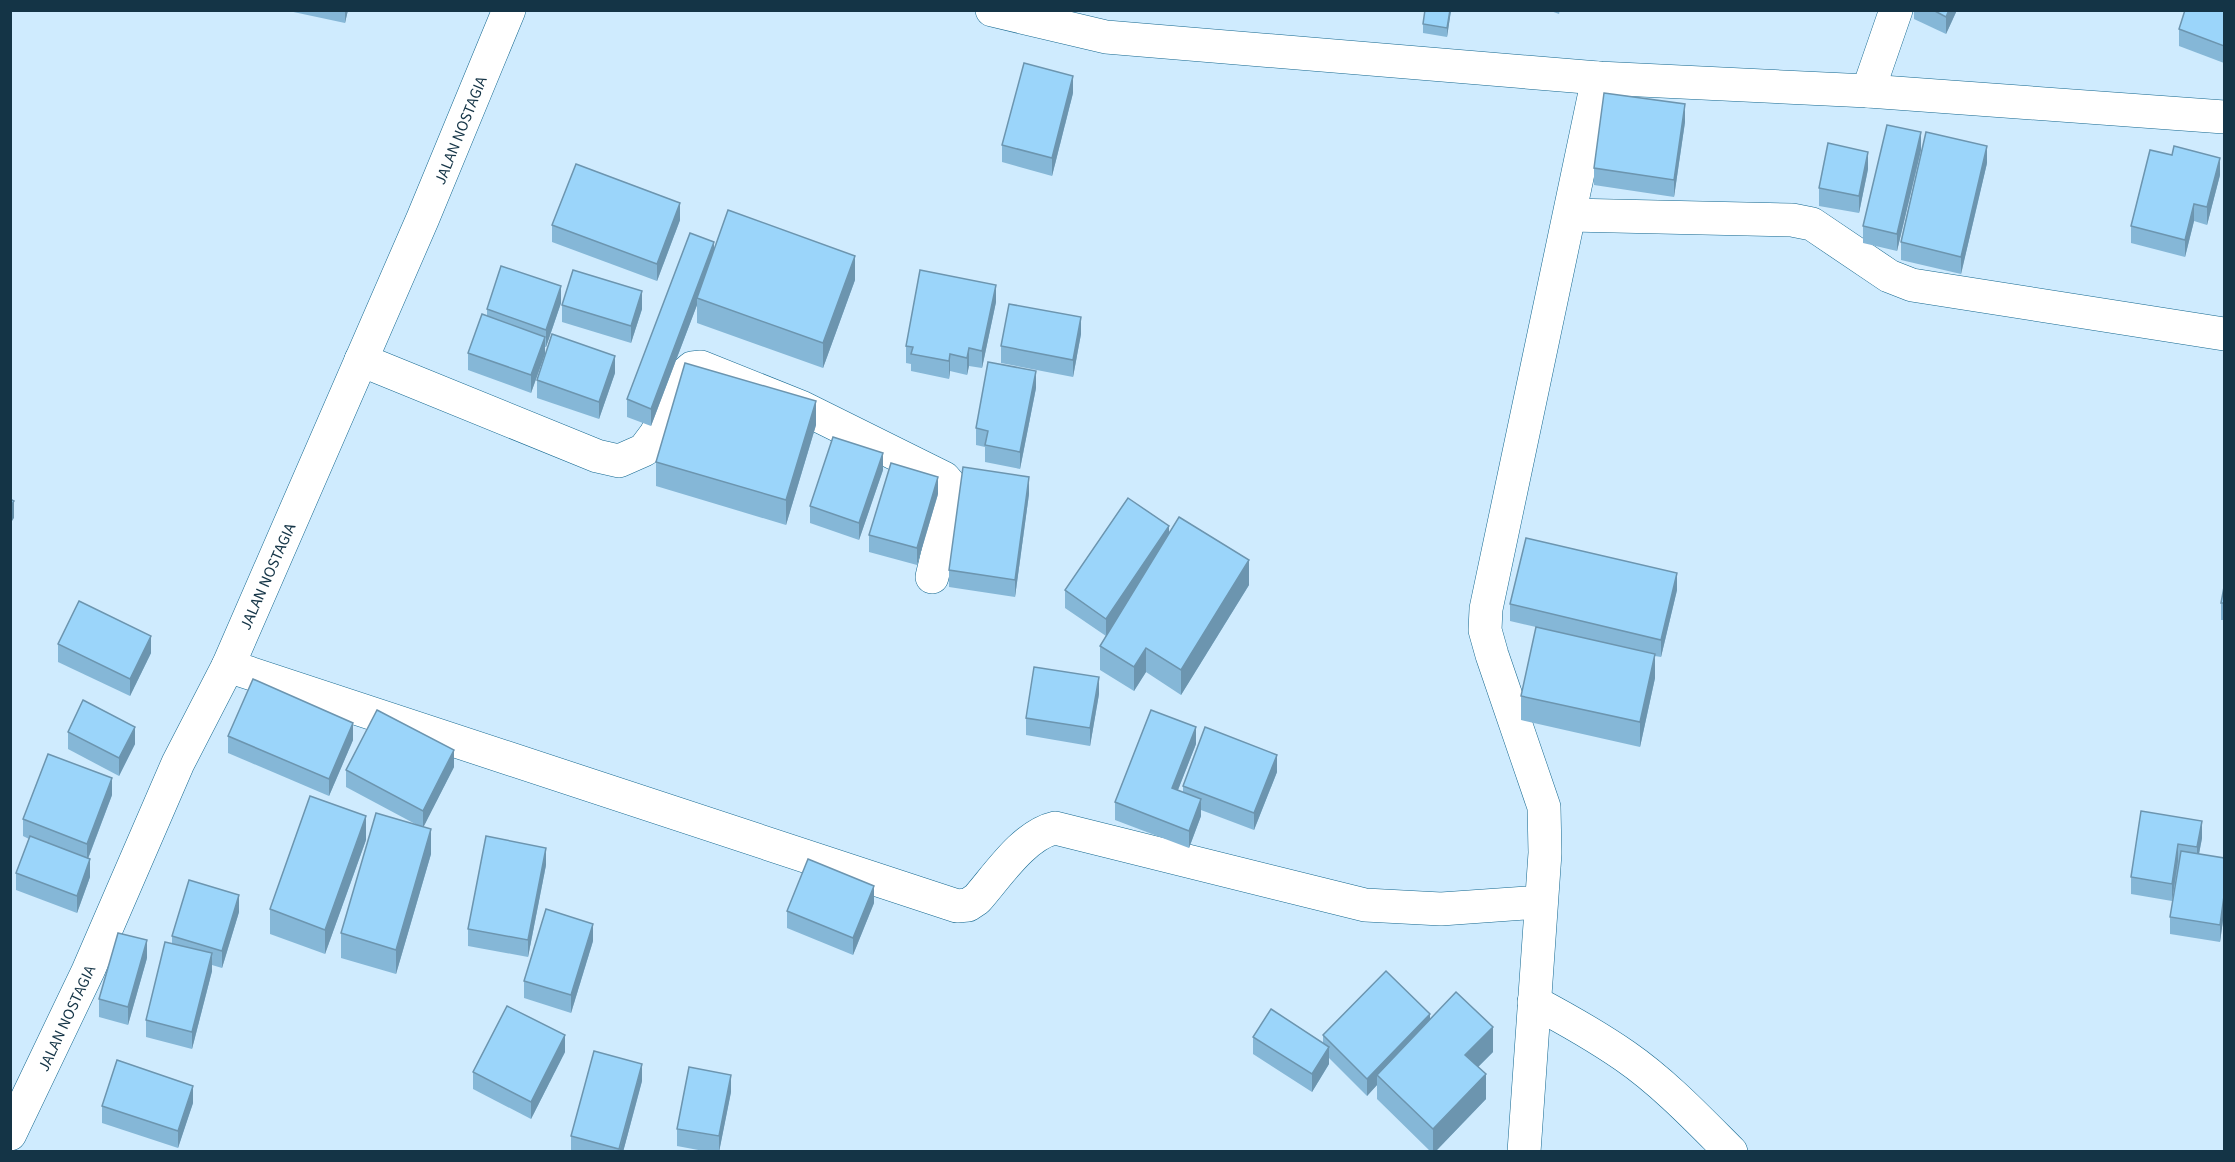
<svg xmlns="http://www.w3.org/2000/svg" width="2235" height="1162" viewBox="0 0 2235 1162" font-family="'Source Sans 3',sans-serif">
  <rect width="100%" height="100%" fill="#cfebfe"/>
  <g fill="none" stroke-linecap="round" stroke-linejoin="round">
    <!-- minor casing -->
    <g stroke="#13678f" stroke-width="34">
      <g id="minor">
        <polyline points="992,10 1106,37 1598,78 1868,91 2224,117"/>
        <polyline points="1868,91 1896,10"/>
        <polyline points="1570,215 1792,220 1812,224 1889,276 1912,285 2224,334"/>
        <polyline points="361,360 597,456 619,461 644,450 656,434 683,376 692,368 701,367 801,407 944,478 950,485 951,496 932,577"/>
        <path d="M228 666 957 906 968 905 977 899C998 875 1024 835 1055 828L1365 905 1441 909 1541 902"/>
        <path d="M1534 1002C1566 1019 1596 1036 1625 1056 1664 1083 1698 1119 1731 1152"/>
        <polyline points="10,1134 88,971 178,763 228,666 423,218 509,10"/>
        <polyline points="1524,1152 1545,853 1544,807 1492,655 1485,630 1486,609 1598,78"/>
      </g>
    </g>
    <!-- minor -->
    <use href="#minor" stroke="#fff" stroke-width="33"/>
  </g>
  <!-- wall -->
  <g fill="#85b7d7">
    <polygon points="284,10 348,10 345,23"/>
    <polygon points="1548,10 1560,10 1559,14"/>
    <polygon points="1914,10 1957,10 1946,34 1914,19"/>
    <polygon points="2224,10 2224,63 2179,46 2179,29"/>
    <polygon points="1451,11 1447,37 1423,33 1423,24"/>
    <polygon points="1073,93 1052,176 1002,162 1002,145"/>
    <polygon points="1685,122 1674,197 1594,185 1594,168"/>
    <polygon points="1921,150 1897,251 1863,243 1863,226"/>
    <polygon points="1987,163 1961,274 1901,260 1901,242"/>
    <polygon points="1868,169 1859,213 1819,206 1819,188"/>
    <polygon points="2220,175 2207,225 2194,221 2185,257 2131,243 2131,226"/>
    <polygon points="680,220 657,281 552,242 552,225"/>
    <polygon points="714,249 855,280 823,368 697,323 697,305 651,426 627,417 627,399"/>
    <polygon points="996,302 982,368 969,366 967,375 950,371 949,379 911,371 911,364 906,363 906,346"/>
    <polygon points="561,303 546,347 545,347 545,354 531,393 468,370 468,353 487,316 487,309"/>
    <polygon points="562,305 642,309 631,343 562,322"/>
    <polygon points="1081,334 1073,377 1001,363 1001,346"/>
    <polygon points="615,373 599,419 537,398 537,380"/>
    <polygon points="1036,388 1020,469 985,462 985,447 976,445 976,428"/>
    <polygon points="816,425 786,525 656,486 656,462"/>
    <polygon points="883,470 859,540 810,523 810,506"/>
    <polygon points="938,494 917,565 869,552 869,535"/>
    <polygon points="1029,494 1015,597 949,587 949,570"/>
    <polygon points="1169,533 1249,585 1181,695 1146,672 1134,691 1100,670 1100,646 1106,636 1065,608 1065,590"/>
    <polygon points="2224,587 2224,620 2221,620 2221,603"/>
    <polygon points="1677,590 1661,657 1655,656 1655,678 1640,747 1521,720 1521,696 1536,627 1510,621 1510,604"/>
    <polygon points="58,644 151,653 130,696 58,662"/>
    <polygon points="1099,694 1090,746 1026,735 1026,718"/>
    <polygon points="68,732 135,744 119,776 68,749"/>
    <polygon points="228,736 353,740 329,796 228,753"/>
    <polygon points="1196,744 1178,790 1183,792 1183,786 1277,772 1254,830 1201,810 1201,816 1189,848 1115,820 1115,802"/>
    <polygon points="454,767 423,827 431,854 396,974 341,958 341,933 419,826 346,787 346,770"/>
    <polygon points="112,795 88,859 90,877 77,913 16,890 16,873 29,839 23,836 23,819"/>
    <polygon points="2141,811 2202,838 2199,854 2224,858 2224,913 2220,942 2170,934 2170,917 2179,862 2172,901 2131,894 2131,877"/>
    <polygon points="366,840 325,954 270,934 270,909"/>
    <polygon points="546,865 528,957 468,946 468,929"/>
    <polygon points="874,903 853,955 787,928 787,911"/>
    <polygon points="239,912 222,968 212,965 212,971 192,1049 146,1037 146,1020 172,944 172,936"/>
    <polygon points="593,941 571,1013 524,998 524,981"/>
    <polygon points="147,958 128,1025 99,1017 99,999"/>
    <polygon points="1430,1019 1493,1052 1478,1067 1486,1099 1435,1152 1431,1152 1377,1099 1377,1085 1367,1096 1329,1058 1329,1064 1312,1092 1253,1054 1253,1037 1323,1043 1323,1035"/>
    <polygon points="565,1052 531,1119 473,1089 473,1072"/>
    <polygon points="642,1081 623,1152 571,1152 571,1136"/>
    <polygon points="731,1092 719,1152 709,1152 677,1146 677,1129"/>
    <polygon points="193,1103 178,1148 102,1123 102,1106"/>
  </g>
  <!-- shaded-wall -->
  <g fill="#6c95af">
    <polygon points="345,10 348,10 345,23"/>
    <polygon points="1450,10 1451,10 1447,37 1447,28"/>
    <polygon points="1949,10 1957,10 1946,34 1946,17"/>
    <polygon points="1073,76 1073,93 1052,176 1052,158"/>
    <polygon points="1685,104 1685,122 1674,197 1674,180"/>
    <polygon points="1921,132 1921,150 1897,251 1897,234"/>
    <polygon points="1987,146 1987,163 1961,274 1961,257"/>
    <polygon points="1868,152 1868,169 1859,213 1859,196"/>
    <polygon points="2220,158 2220,175 2207,225 2207,207"/>
    <polygon points="680,203 680,220 657,281 657,264"/>
    <polygon points="2194,204 2194,221 2185,257 2185,240"/>
    <polygon points="714,242 714,259 697,298 697,305 651,426 651,409"/>
    <polygon points="855,256 855,280 823,368 823,343"/>
    <polygon points="996,285 996,302 982,368 982,351"/>
    <polygon points="561,286 561,303 546,347 546,330"/>
    <polygon points="642,291 642,309 631,343 631,326"/>
    <polygon points="1081,317 1081,334 1073,377 1073,360"/>
    <polygon points="545,337 545,354 531,393 531,375"/>
    <polygon points="969,348 969,366 967,375 967,358"/>
    <polygon points="950,354 950,371 949,379 949,361"/>
    <polygon points="615,356 615,373 599,419 599,402"/>
    <polygon points="1036,371 1036,388 1020,469 1020,452"/>
    <polygon points="816,401 816,425 786,525 786,500"/>
    <polygon points="883,453 883,470 859,540 859,523"/>
    <polygon points="938,477 938,494 917,565 917,548"/>
    <polygon points="1029,477 1029,494 1015,597 1015,580"/>
    <polygon points="14,501 14,518 10,524 10,507"/>
    <polygon points="1169,526 1169,543 1106,636 1106,619"/>
    <polygon points="1249,560 1249,585 1181,695 1181,670"/>
    <polygon points="1677,573 1677,590 1661,657 1661,640"/>
    <polygon points="151,636 151,653 130,696 130,679"/>
    <polygon points="1146,648 1146,672 1134,691 1134,667"/>
    <polygon points="1655,654 1655,678 1640,747 1640,722"/>
    <polygon points="1099,677 1099,694 1090,746 1090,728"/>
    <polygon points="353,723 353,740 329,796 329,779"/>
    <polygon points="135,727 135,744 119,776 119,758"/>
    <polygon points="1196,727 1196,744 1172,805 1172,788"/>
    <polygon points="454,750 454,767 423,828 423,811"/>
    <polygon points="1277,755 1277,772 1254,830 1254,813"/>
    <polygon points="112,778 112,795 87,861 87,844"/>
    <polygon points="1201,799 1201,816 1189,848 1189,831"/>
    <polygon points="366,816 366,840 325,954 325,930"/>
    <polygon points="2202,821 2202,838 2197,864 2197,847"/>
    <polygon points="431,829 431,854 396,974 396,950"/>
    <polygon points="2178,844 2178,861 2172,901 2172,884"/>
    <polygon points="546,848 546,865 528,957 528,940"/>
    <polygon points="90,859 90,877 77,913 77,896"/>
    <polygon points="874,886 874,903 853,955 853,938"/>
    <polygon points="239,895 239,912 222,968 222,951"/>
    <polygon points="2224,896 2224,913 2220,942 2220,925"/>
    <polygon points="593,924 593,941 571,1013 571,995"/>
    <polygon points="147,940 147,958 128,1025 128,1007"/>
    <polygon points="212,953 212,971 192,1049 192,1032"/>
    <polygon points="1430,1014 1430,1031 1377,1075 1377,1085 1367,1096 1367,1079"/>
    <polygon points="1493,1027 1493,1052 1465,1080 1465,1055"/>
    <polygon points="565,1035 565,1052 531,1119 531,1102"/>
    <polygon points="1329,1047 1329,1064 1312,1092 1312,1074"/>
    <polygon points="642,1064 642,1081 623,1152 619,1152"/>
    <polygon points="1486,1074 1486,1099 1435,1152 1433,1152 1433,1129"/>
    <polygon points="731,1075 731,1092 719,1152 719,1136"/>
    <polygon points="193,1086 193,1103 178,1148 178,1131"/>
  </g>
  <!-- building -->
  <g fill="#9bd5fa" stroke="#6c95af" stroke-width="1.5">
    <polygon points="1425,10 1450,10 1447,28 1423,24"/>
    <polygon points="1933,10 1949,10 1946,17"/>
    <polygon points="2185,10 2224,10 2224,46 2179,29"/>
    <polygon points="1024,63 1073,76 1052,158 1002,145"/>
    <polygon points="1604,93 1685,104 1674,180 1594,168"/>
    <polygon points="1887,125 1921,132 1897,234 1863,226"/>
    <polygon points="1926,132 1987,146 1961,257 1901,242"/>
    <polygon points="1828,143 1868,152 1859,196 1819,188"/>
    <polygon points="2174,146 2220,158 2207,207 2194,204 2185,240 2131,226 2150,150 2172,155"/>
    <polygon points="576,164 680,203 657,264 552,225"/>
    <polygon points="728,210 855,256 823,343 697,298"/>
    <polygon points="690,233 714,242 651,409 627,399"/>
    <polygon points="501,266 561,286 546,330 487,309"/>
    <polygon points="573,270 642,291 631,326 562,305"/>
    <polygon points="920,270 996,285 982,351 969,348 967,358 950,354 949,361 911,354 913,347 906,346"/>
    <polygon points="1009,304 1081,317 1073,360 1001,346"/>
    <polygon points="482,314 545,337 531,375 468,353"/>
    <polygon points="552,334 615,356 599,402 537,380"/>
    <polygon points="988,362 1036,371 1020,452 985,445 988,431 976,428"/>
    <polygon points="685,363 816,401 786,500 656,462"/>
    <polygon points="833,437 883,453 859,523 810,506"/>
    <polygon points="891,463 938,477 917,548 869,535"/>
    <polygon points="963,467 1029,477 1015,580 949,570"/>
    <polygon points="1128,498 1169,526 1106,619 1065,590"/>
    <polygon points="10,499 14,501 10,507"/>
    <polygon points="1179,517 1249,560 1181,670 1146,648 1134,667 1100,646"/>
    <polygon points="1526,538 1677,573 1661,640 1510,604"/>
    <polygon points="2224,587 2224,603 2221,603"/>
    <polygon points="79,601 151,636 130,679 58,644"/>
    <polygon points="1536,627 1655,654 1640,722 1521,696"/>
    <polygon points="1034,667 1099,677 1090,728 1026,718"/>
    <polygon points="253,679 353,723 329,779 228,736"/>
    <polygon points="83,700 135,727 119,758 68,732"/>
    <polygon points="377,710 454,750 423,811 346,770"/>
    <polygon points="1151,710 1196,727 1172,788 1201,799 1189,831 1115,802"/>
    <polygon points="1205,727 1277,755 1254,813 1183,786"/>
    <polygon points="48,754 112,778 87,844 23,819"/>
    <polygon points="310,796 366,816 325,930 270,909"/>
    <polygon points="2141,811 2202,821 2197,847 2178,844 2172,884 2131,877"/>
    <polygon points="376,813 431,829 396,950 341,933"/>
    <polygon points="30,836 90,859 77,896 16,873"/>
    <polygon points="486,836 546,848 528,940 468,929"/>
    <polygon points="2181,851 2224,858 2224,896 2220,925 2170,917"/>
    <polygon points="808,859 874,886 853,938 787,911"/>
    <polygon points="189,880 239,895 222,951 172,936"/>
    <polygon points="546,909 593,924 571,995 524,981"/>
    <polygon points="118,933 147,940 128,1007 99,999"/>
    <polygon points="165,942 212,953 192,1032 146,1020"/>
    <polygon points="1386,971 1430,1014 1367,1079 1323,1035"/>
    <polygon points="1456,992 1493,1027 1465,1055 1486,1074 1433,1129 1377,1075"/>
    <polygon points="507,1006 565,1035 531,1102 473,1072"/>
    <polygon points="1271,1009 1329,1047 1312,1074 1253,1037"/>
    <polygon points="594,1051 642,1064 619,1149 571,1136"/>
    <polygon points="117,1060 193,1086 178,1131 102,1106"/>
    <polygon points="689,1067 731,1075 719,1136 677,1129"/>
  </g>
  <g text-anchor="middle" stroke-width="4.5" stroke-linejoin="round" paint-order="stroke">
    <!-- street labels -->
    <g font-size="16" fill="#143446" stroke="#fff">
      <text transform="translate(460 130) rotate(-68)" y="6">JALAN NOSTAGIA</text>
      <text transform="translate(267 576) rotate(-66)" y="6">JALAN NOSTAGIA</text>
      <text transform="translate(66 1018) rotate(-65)" y="6">JALAN NOSTAGIA</text>
    </g>
  </g>
  <!-- border -->
  <rect width="2235" height="1162" fill="none" stroke="#143446" stroke-width="24"/>
</svg>
